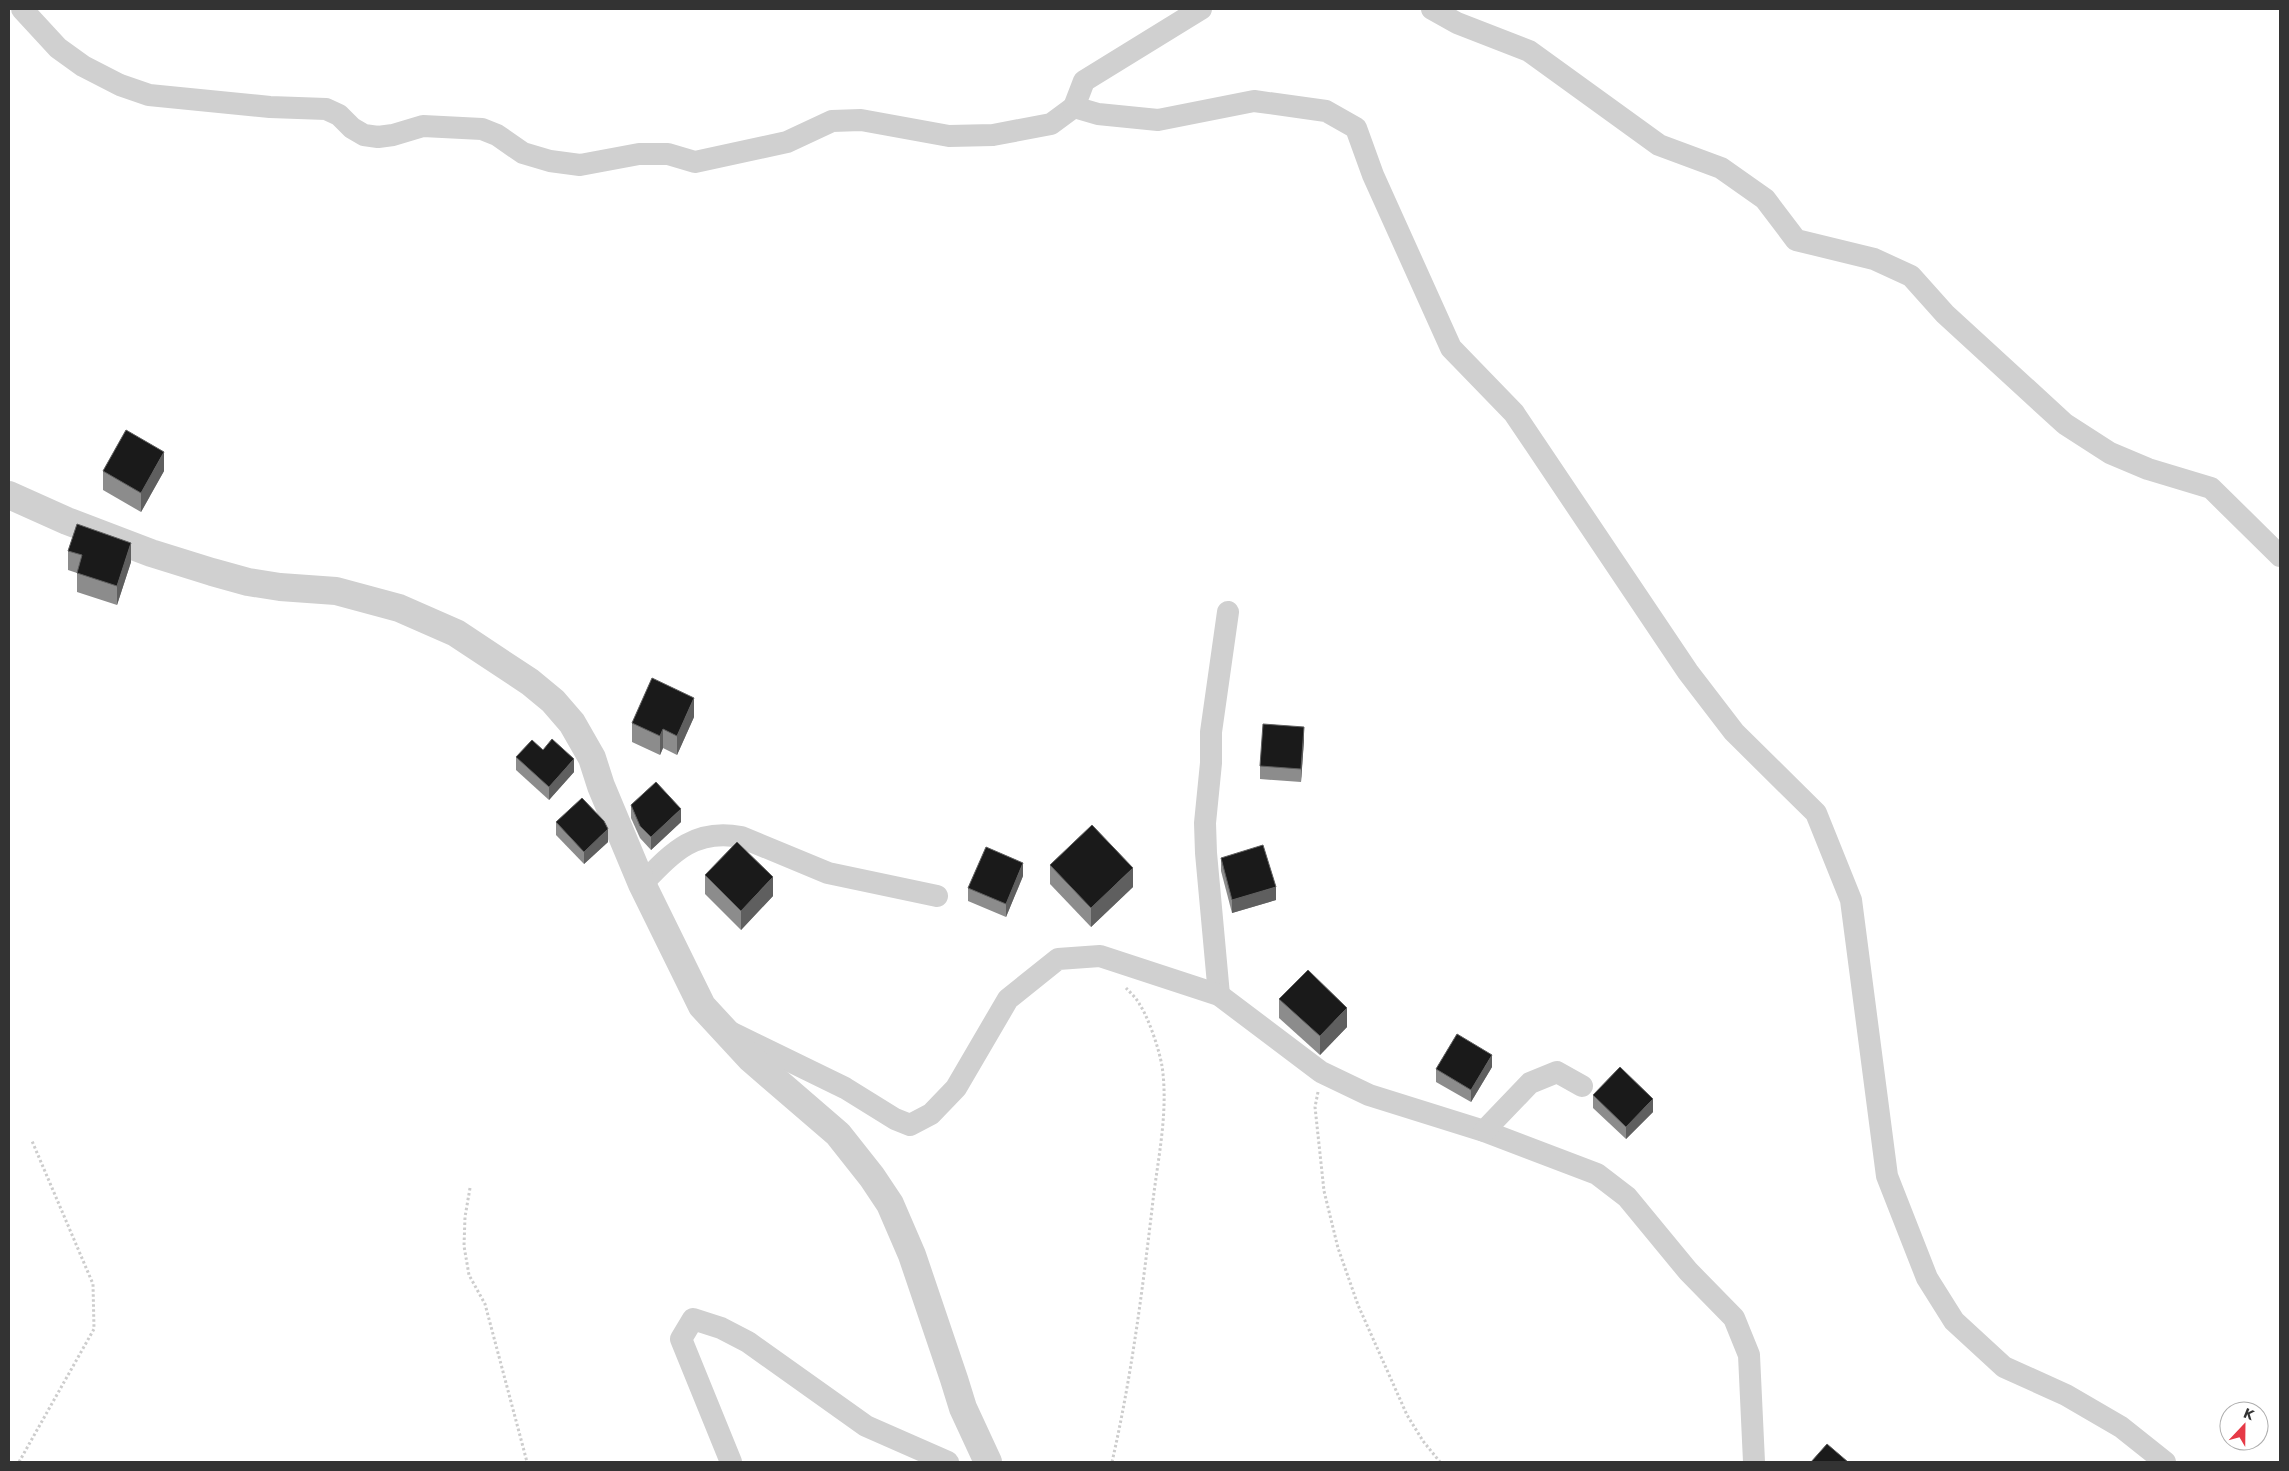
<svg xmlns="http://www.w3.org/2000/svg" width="2289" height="1471" viewBox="0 0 2289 1471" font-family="Jost,sans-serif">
  <rect width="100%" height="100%" fill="#fff"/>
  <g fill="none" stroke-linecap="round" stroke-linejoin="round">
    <!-- path -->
    <g stroke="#cdcdcd" stroke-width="3" stroke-dasharray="2.5 2.5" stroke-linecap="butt">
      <polyline points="1318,1092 1315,1107 1324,1191 1338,1248 1358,1305 1407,1415 1423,1441 1440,1462"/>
      <polyline points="470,1188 465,1217 464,1246 469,1275 485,1304 527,1462"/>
      <polyline points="19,1462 94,1329 93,1284 32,1141"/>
      <path d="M1112 1462C1131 1379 1142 1294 1152 1209 1157 1162 1169 1113 1162 1066 1159 1049 1149 1019 1140 1005 1137 999 1131 993 1126 988"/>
    </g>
    <!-- minor -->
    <g stroke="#d0d0d0" stroke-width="22">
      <polyline points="22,9 58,48 83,66 120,85 149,95 270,107 326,109 339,115 352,128 364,135 378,137 393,135 423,126 482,129 497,135 523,153 550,161 580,165 639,154 668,154 695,162 787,142 832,121 861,120 949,136 993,135 1051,124 1074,107"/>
      <polyline points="1201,9 1084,81 1074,107 1098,114 1158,120 1254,101 1326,111 1356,128 1373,175 1451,348 1514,413 1688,672 1734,732 1816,813 1851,900 1887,1176 1927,1278 1954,1321 2004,1367 2066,1395 2121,1427 2165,1462"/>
      <polyline points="1432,9 1457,23 1529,51 1659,145 1721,168 1765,199 1796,240 1874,259 1911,276 1945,314 2065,424 2110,453 2148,469 2211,488 2280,556"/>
      <path d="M642 884C672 853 694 828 741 837L828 873 937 896"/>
      <polyline points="1219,995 1206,853 1205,823 1211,763 1211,732 1228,612"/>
      <polyline points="728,1031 845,1088 895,1119 910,1125 931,1114 956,1088 1008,999 1058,959 1100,956 1219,995 1321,1072 1369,1095 1484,1131 1597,1174 1627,1197 1688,1271 1734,1318 1749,1355 1754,1462"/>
      <polyline points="1484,1131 1530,1083 1557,1072 1582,1086"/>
      <polyline points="731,1462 681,1339 693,1319 721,1328 748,1342 866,1426 948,1462"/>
    </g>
    <!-- tertiary -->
    <polyline stroke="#d0d0d0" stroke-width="28" points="9,495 67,521 151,553 212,572 248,582 280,587 336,591 399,608 456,633 530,682 553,701 572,723 592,758 601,786 642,884 702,1006 751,1059 838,1134 872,1177 890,1204 912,1255 954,1379 963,1408 988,1462"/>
  </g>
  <!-- wall -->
  <g fill="#8c8c8c">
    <polygon points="103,471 164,471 141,512 103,490"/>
    <polygon points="68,551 131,562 117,605 77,592 77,573 68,570"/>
    <polygon points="694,717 677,755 663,748 660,755 632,742 632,723"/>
    <polygon points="1304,740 1301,782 1260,779 1260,766"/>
    <polygon points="543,750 574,772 549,800 516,770 516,757"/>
    <polygon points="631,805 681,822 651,850 640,838 631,818"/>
    <polygon points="556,822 608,842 584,864 556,835"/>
    <polygon points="1221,858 1276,900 1232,913 1221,871"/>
    <polygon points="1050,865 1133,887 1091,927 1050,884"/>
    <polygon points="705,875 773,896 741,930 705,894"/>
    <polygon points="1023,876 1006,917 968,901 968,888"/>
    <polygon points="1279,999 1347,1027 1320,1055 1279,1018"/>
    <polygon points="1492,1067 1471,1102 1436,1082 1436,1069"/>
    <polygon points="1593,1095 1653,1112 1626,1139 1593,1108"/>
  </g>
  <!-- shaded-wall -->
  <g fill="#5f5f5f">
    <polygon points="164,452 164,471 141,512 141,493"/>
    <polygon points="131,543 131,562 117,605 117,586"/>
    <polygon points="694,698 694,717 677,755 677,736"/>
    <polygon points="1304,727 1304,740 1301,782 1301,769"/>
    <polygon points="663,729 663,748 660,755 660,736"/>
    <polygon points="574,759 574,772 549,800 549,787"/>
    <polygon points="681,809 681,822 651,850 651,837"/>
    <polygon points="608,829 608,842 584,864 584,852"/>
    <polygon points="1023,863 1023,876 1006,917 1006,904"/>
    <polygon points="1133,868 1133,887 1091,927 1091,908"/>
    <polygon points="773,877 773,896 741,930 741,911"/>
    <polygon points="1276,887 1276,900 1232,913 1232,900"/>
    <polygon points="1347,1008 1347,1027 1320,1055 1320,1036"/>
    <polygon points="1492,1055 1492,1067 1471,1102 1471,1090"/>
    <polygon points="1653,1099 1653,1112 1626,1139 1626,1127"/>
  </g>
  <!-- building -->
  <g fill="#1a1a1a" stroke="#5f5f5f">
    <polygon points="126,430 164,452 141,493 103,471"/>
    <polygon points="77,524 131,543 117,586 77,573 82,555 68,551"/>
    <polygon points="652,678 694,698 677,736 663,729 660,736 632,723"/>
    <polygon points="1263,724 1304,727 1301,769 1260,766"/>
    <polygon points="552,739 574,759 549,787 516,757 532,740 543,750"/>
    <polygon points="656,782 681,809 651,837 640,826 631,805"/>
    <polygon points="582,798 604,821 608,829 584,852 556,822"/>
    <polygon points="1092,825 1133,868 1091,908 1050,865"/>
    <polygon points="737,842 773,877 741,911 705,875"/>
    <polygon points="1263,845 1276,887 1232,900 1221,858"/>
    <polygon points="986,847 1023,863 1006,904 968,888"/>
    <polygon points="1308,970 1347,1008 1320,1036 1279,999"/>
    <polygon points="1457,1034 1492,1055 1471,1090 1436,1069"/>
    <polygon points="1620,1067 1653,1099 1626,1127 1593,1095"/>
    <polygon points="1827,1444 1848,1462 1811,1462"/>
  </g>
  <!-- border -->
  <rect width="2289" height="1471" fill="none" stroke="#333333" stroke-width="20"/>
  <!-- north arrow -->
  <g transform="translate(2244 1426) rotate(22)"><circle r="24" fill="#ffffff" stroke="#adadad"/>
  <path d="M0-4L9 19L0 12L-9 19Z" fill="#e63946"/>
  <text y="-8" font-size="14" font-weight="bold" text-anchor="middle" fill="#333333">K</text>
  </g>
</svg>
